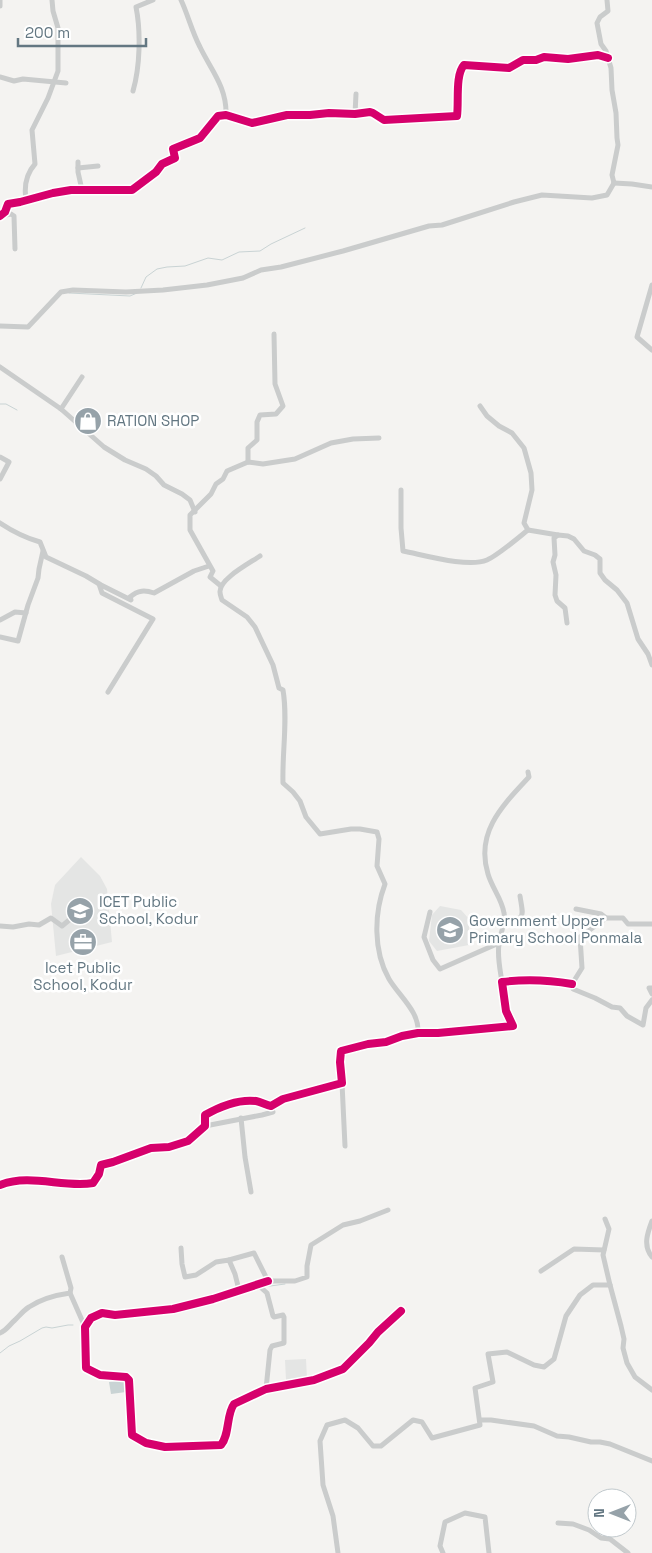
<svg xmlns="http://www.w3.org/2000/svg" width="652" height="1553" viewBox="0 0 652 1553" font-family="'Space Grotesk',sans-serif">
  <rect width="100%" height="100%" fill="#f4f3f1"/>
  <!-- built -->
  <g fill="#e4e5e4">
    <polygon points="81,857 100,876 107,889 112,942 56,956 51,904 55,885"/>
    <polygon points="440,906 461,910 469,919 469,945 437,951 429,941 432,915"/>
    <polygon points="306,1359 307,1379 286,1380 285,1360"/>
  </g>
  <!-- water -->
  <polygon fill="#c9d3d4" points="124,1380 126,1392 111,1394 109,1382"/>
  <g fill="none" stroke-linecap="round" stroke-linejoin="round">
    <!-- stream -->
    <g stroke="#c9d3d4" stroke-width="1">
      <polyline points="141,288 146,277 157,269 167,267 185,266 208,258 222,260 239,252 260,251 271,244 305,228"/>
      <polyline points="69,293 130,296 137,293"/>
      <polyline points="0,404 6,404 17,410"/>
      <polyline points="263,1287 285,1284"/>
      <polyline points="0,1353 9,1346 20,1341 42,1328 46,1327 52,1328 68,1325 73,1325"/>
    </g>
    <!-- street -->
    <g stroke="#cacccc" stroke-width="5">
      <path d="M181 0C188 15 192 32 200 47 211 70 227 87 226 115"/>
      <polyline points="607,0 608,11 600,17 597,23 601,44 606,51 611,68 612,90 616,113 617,138 618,145 612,175 614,183"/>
      <polyline points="0,6 0,0"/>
      <polyline points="0,77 14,81 23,79 66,83"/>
      <path d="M133 91C140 67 141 32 136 7L153 0"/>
      <polyline points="355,114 356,94"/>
      <polyline points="78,162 78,172 82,190"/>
      <polyline points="78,168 98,166"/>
      <polyline points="614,183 632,184 652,187"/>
      <path d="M26 200C24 187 26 174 35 164L32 130 48 98 58 71V28L53 11 52 0"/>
      <path d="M0 216 5 212 8 204 20 202 53 193 71 190H132L156 172 162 164 175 158 173 149 200 138 218 116 226 115 252 123 287 115H310L329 113 355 114 370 112 373 113 384 120 457 116C459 102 455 75 464 65L509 68 523 60H536L544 57 568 59 598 55 608 58"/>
      <polyline points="1,216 11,214 14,216 15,249"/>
      <polyline points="652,285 637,337 652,350"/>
      <polyline points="0,326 28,327 61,292 73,290 126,292 163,290 207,285 243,278 261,270 281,267 343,251 429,226 442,225 514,202 542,195 592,198 607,195 614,183"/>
      <polyline points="0,367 61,409 104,447 125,460 146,469 156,476 164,485 182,494 190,500 195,512"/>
      <polyline points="480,406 487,416 499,426 512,433 524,448 531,473 532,490 524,523 528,530 558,535"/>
      <polyline points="61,409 82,377"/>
      <polyline points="0,457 9,462 0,479"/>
      <polyline points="248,462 248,448 257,440 257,422 260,415 276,414 283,406 275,384 274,334"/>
      <path d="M401 490V528L403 551C424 555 468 568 487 560 497 556 518 538 528 530"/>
      <path d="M0 523C12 531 26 538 40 542L46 557 86 576 101 585 131 600 130 597C138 590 145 590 154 593L194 571 209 566"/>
      <path d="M260 556C250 563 219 579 220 592 220 595 221 597 222 600L247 617 255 627 273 665 279 688 283 690C288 720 282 752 283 783L293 792 300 801 306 817 320 834 351 829H360L377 832 379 839 377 866 385 884C374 913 373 951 389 979 399 996 420 1012 418 1033"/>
      <polyline points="99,584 102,593 153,619 108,692"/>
      <polyline points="221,586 210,577 213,571 190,530 190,515 211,494 216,484 223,479 227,471 248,462 263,464 295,459 331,443 353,439 379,438"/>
      <polyline points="0,620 15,612 26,613"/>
      <polyline points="567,623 565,608 557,601 555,595 556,575 553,562 555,555 554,538 558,535 568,536 574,539 584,551 595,555 600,559 600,573 605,580 617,590 627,603 638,639 648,654 652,665"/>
      <polyline points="0,637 18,641 28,605 38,578 39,569 43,551"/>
      <polyline points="576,909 601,914 606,918"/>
      <polyline points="430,912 424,937 433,960 440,969 499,943"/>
      <path d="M503 921C527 920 523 916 520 896"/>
      <polyline points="652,924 628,924 623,918 606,918 580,937 582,968 572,984 573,989 595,998 612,1007 620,1008 627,1016 643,1025 646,1008 652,1000"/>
      <polyline points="0,926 13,927 29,924 39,925 51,918 62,926 80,911"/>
      <path d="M502 982C500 969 497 956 499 944 500 934 506 922 504 913 502 899 492 888 488 874 475 832 503 805 529 777L528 772"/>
      <polyline points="652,988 649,988 652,994"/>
      <polyline points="342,1083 345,1146"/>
      <polyline points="241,1118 245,1157 251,1192"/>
      <polyline points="205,1126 262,1115 273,1112 271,1106"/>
      <path d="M0 1185C30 1173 63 1188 93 1183L99 1174 101 1165 113 1162 151 1148 169 1147 188 1141 205 1126V1115C219 1107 239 1099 256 1101 261 1102 266 1105 271 1106L283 1099 342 1083 340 1062 341 1051 368 1044 386 1042 402 1036 418 1033H438L513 1026 506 1011 502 982C526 979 549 980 572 984"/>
      <polyline points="605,1219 609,1229 603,1255 610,1285 621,1326 624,1339 623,1348 627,1363 635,1377 652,1390"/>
      <path d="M652 1221C647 1234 643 1246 652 1257"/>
      <polyline points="181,1248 182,1264 185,1277 196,1275 216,1262 229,1260 235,1274 239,1290"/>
      <polyline points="229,1260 254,1253 268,1281 295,1281 307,1277 307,1266 311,1245 343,1225 360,1221 388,1210"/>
      <polyline points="541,1271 574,1249 604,1250"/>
      <path d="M268 1281 213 1299 173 1309 115 1315 102 1313 91 1318 85 1327 86 1368 100 1375 126 1377 129 1380 132 1435 146 1443 165 1447 221 1445C230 1434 226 1415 234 1404L266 1389 314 1380 343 1369 369 1343 378 1332 401 1311"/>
      <polyline points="258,1285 267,1293 273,1316 274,1317 283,1315 284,1317 284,1343 272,1346 270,1350 266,1389"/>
      <polyline points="70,1293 85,1327"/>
      <path d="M0 1333C7 1330 9 1325 15 1320 19 1316 24 1310 29 1307 41 1299 56 1295 70 1293L71 1288 62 1257"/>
      <polyline points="480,1420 491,1420 534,1426 557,1436 569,1437 591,1442 600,1442 610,1444 652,1461"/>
      <polyline points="558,1523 573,1524 589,1530 601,1538 610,1539 628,1553"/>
      <polyline points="338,1553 333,1516 323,1485 320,1441 327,1425 345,1420 358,1428 373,1446 381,1446 413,1420 422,1422 432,1438 480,1425 475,1388 493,1382 488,1354 507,1352 534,1365 544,1367 554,1359 566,1316 580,1295 593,1285 610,1285"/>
      <polyline points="443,1553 440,1546 445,1522 465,1513 485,1517 489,1553"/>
    </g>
    <!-- cycleway casing -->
    <g stroke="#fff" stroke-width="11">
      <g id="cycleway">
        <path d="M0 216 5 212 8 204 20 202 53 193 71 190H132L156 172 162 164 175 158 173 149 200 138 218 116 226 115 252 123 287 115H310L329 113 355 114 370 112 373 113 384 120 457 116C459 102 455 75 464 65L509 68 523 60H536L544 57 568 59 598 55 608 58"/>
        <path d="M0 1185C30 1173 63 1188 93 1183L99 1174 101 1165 113 1162 151 1148 169 1147 188 1141 205 1126V1115C219 1107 239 1099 256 1101 261 1102 266 1105 271 1106L283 1099 342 1083 340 1062 341 1051 368 1044 386 1042 402 1036 418 1033H438L513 1026 506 1011 502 982C526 979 549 980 572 984"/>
        <path d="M268 1281 213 1299 173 1309 115 1315 102 1313 91 1318 85 1327 86 1368 100 1375 126 1377 129 1380 132 1435 146 1443 165 1447 221 1445C230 1434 226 1415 234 1404L266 1389 314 1380 343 1369 369 1343 378 1332 401 1311"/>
      </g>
    </g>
    <!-- cycleway -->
    <use href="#cycleway" stroke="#d6006c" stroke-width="8"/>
  </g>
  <!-- icons -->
  <defs>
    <g id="shop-disc" transform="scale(1.4375)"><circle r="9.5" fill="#96a2a9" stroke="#fff"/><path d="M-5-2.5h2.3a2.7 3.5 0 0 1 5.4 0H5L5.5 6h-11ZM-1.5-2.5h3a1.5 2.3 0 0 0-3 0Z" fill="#fff"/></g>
    <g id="school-disc" transform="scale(1.4375)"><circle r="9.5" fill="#96a2a9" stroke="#fff"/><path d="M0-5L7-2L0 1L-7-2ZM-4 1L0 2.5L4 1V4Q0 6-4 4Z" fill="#fff"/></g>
    <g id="office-disc" transform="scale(1.4375)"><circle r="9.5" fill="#96a2a9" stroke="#fff"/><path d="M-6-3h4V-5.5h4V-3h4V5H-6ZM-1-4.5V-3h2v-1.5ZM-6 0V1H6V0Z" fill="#fff"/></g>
  </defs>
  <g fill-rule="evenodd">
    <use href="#shop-disc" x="88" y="421"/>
    <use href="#school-disc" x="80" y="911"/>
    <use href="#school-disc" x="450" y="930"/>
    <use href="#office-disc" x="83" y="942"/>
  </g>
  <g text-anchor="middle" stroke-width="5" stroke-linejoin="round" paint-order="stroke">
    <!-- poi labels -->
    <g font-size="15" fill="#637782" stroke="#fff" text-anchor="start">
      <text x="107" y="426">RATION SHOP</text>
      <text x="99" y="907">ICET Public<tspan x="99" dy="17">School, Kodur</tspan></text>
      <text x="469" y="926">Government Upper<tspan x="469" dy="17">Primary School Ponmala</tspan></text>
      <text x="83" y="973" text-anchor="middle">Icet Public<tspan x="83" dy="17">School, Kodur</tspan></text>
    </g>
  </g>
  <!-- north arrow -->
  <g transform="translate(612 1513) rotate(270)"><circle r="24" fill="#ffffff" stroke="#c1c9cd"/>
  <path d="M0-4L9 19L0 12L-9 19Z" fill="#96a2a9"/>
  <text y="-8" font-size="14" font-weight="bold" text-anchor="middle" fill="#637782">N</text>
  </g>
  <!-- scale -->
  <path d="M18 38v8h128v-8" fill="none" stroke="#637782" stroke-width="2.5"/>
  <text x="25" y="38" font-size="15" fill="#637782" stroke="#ffffff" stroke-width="4" paint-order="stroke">200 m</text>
</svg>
